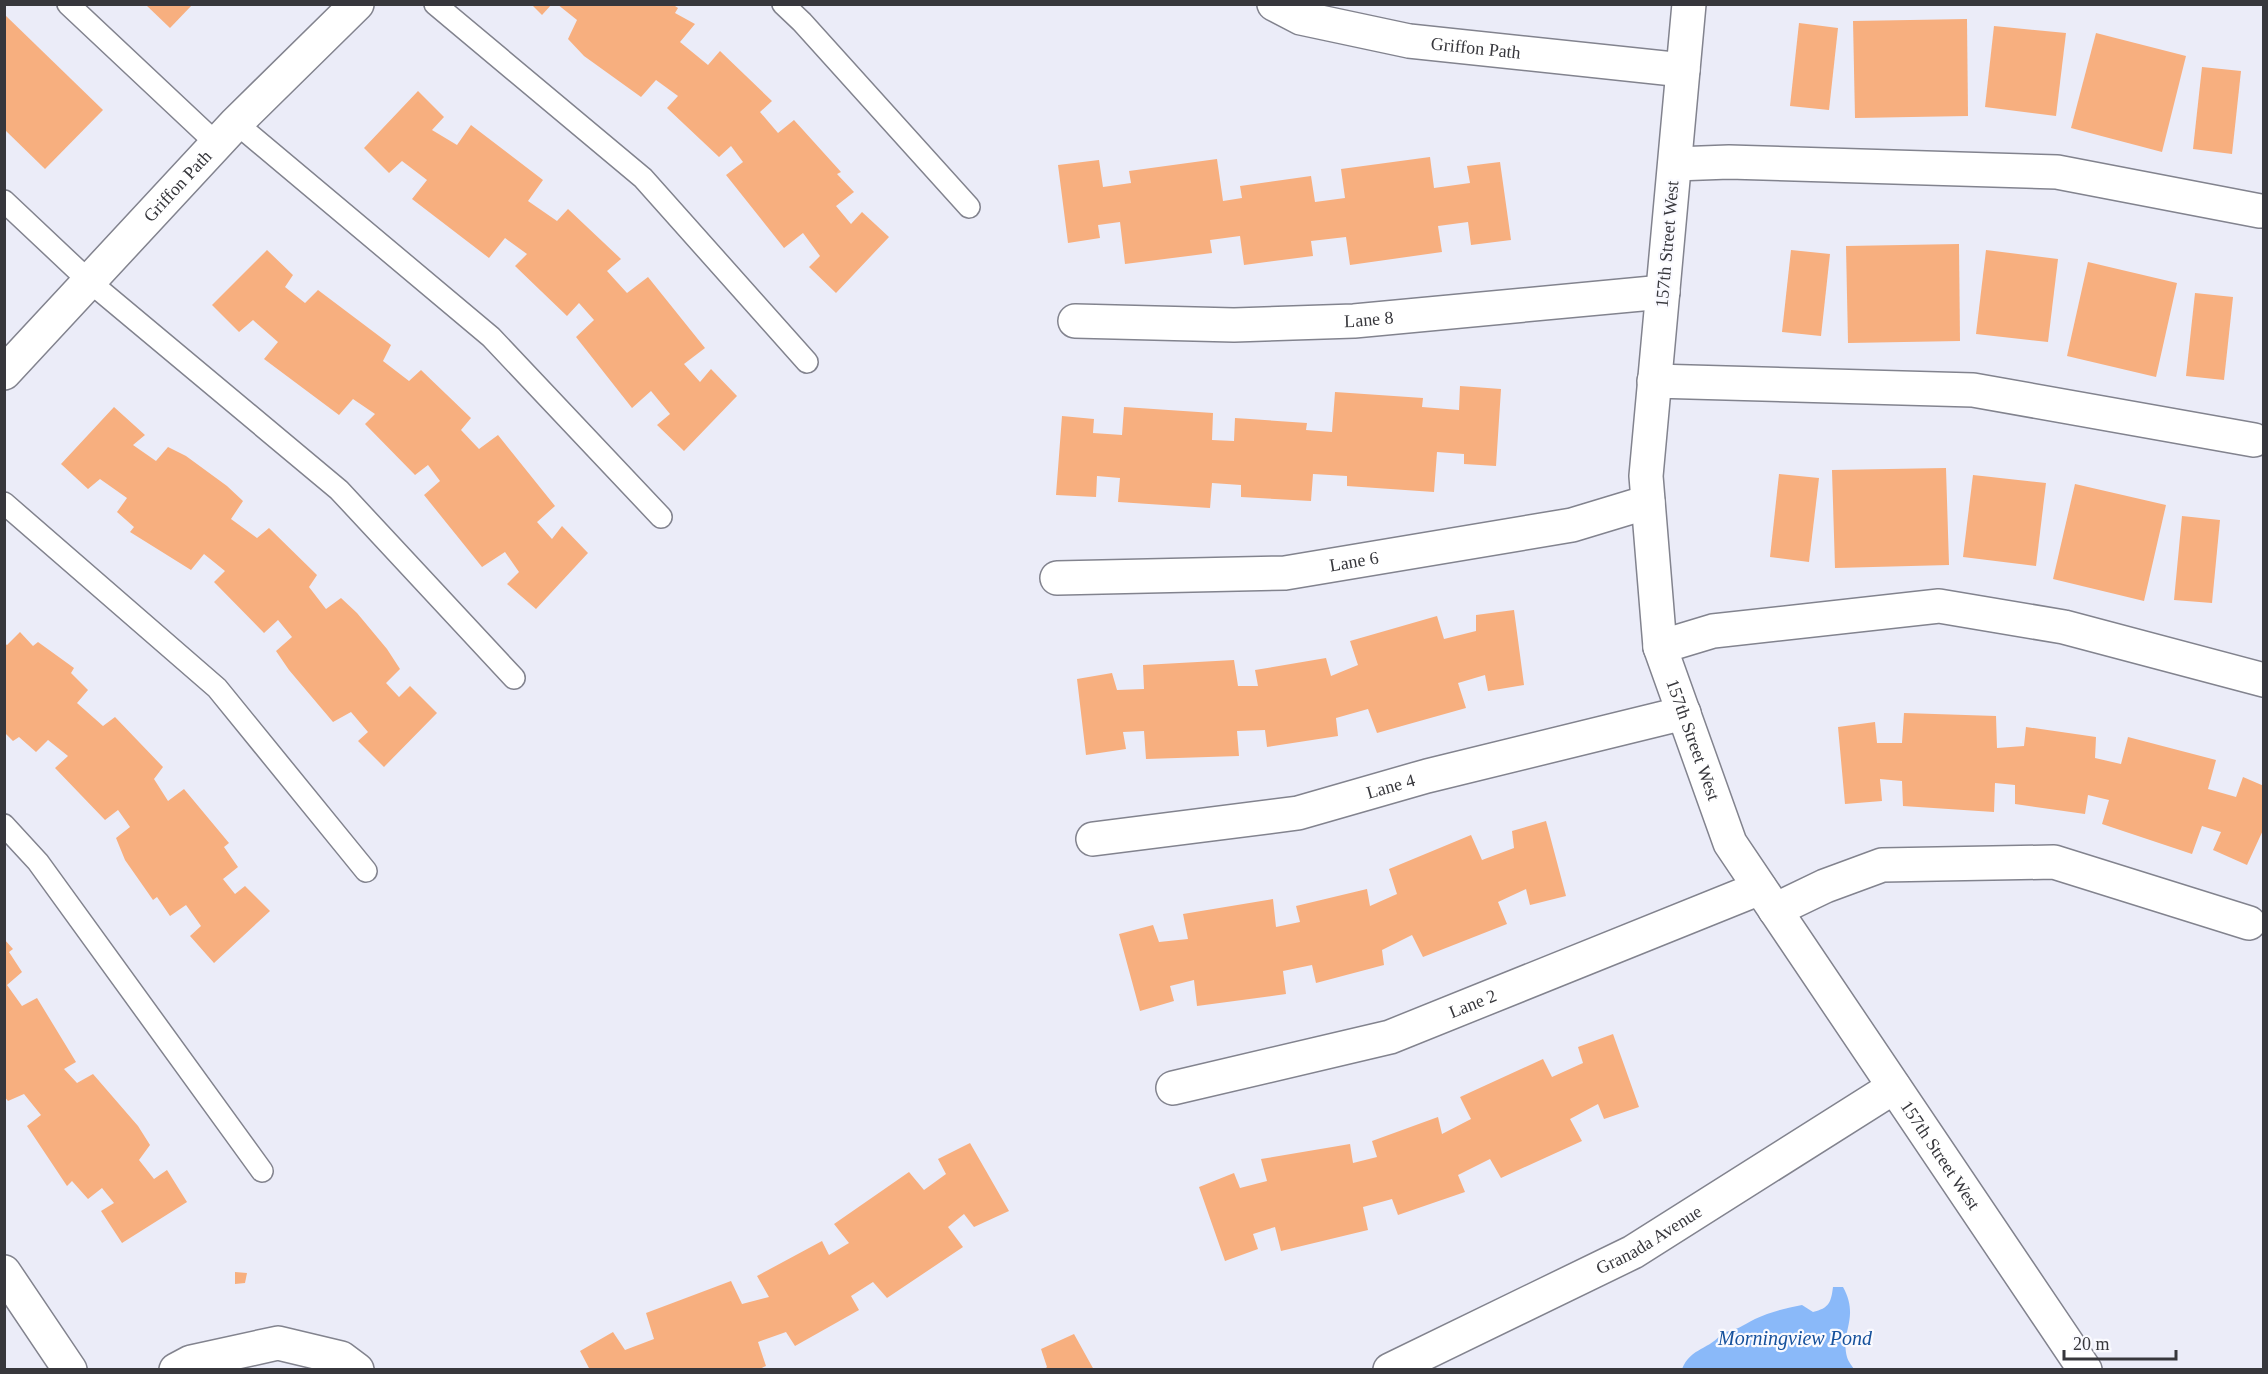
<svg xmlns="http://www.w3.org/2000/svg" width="2268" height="1374" viewBox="0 0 2268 1374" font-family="'Times New Roman',serif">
  <rect width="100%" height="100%" fill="#ebecf8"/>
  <!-- water -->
  <path fill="#8ab9f9" d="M1833 1287H1843C1860 1318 1840 1331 1847 1357 1848 1361 1852 1366 1854 1369H1682C1691 1347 1710 1350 1723 1332 1736 1331 1743 1325 1755 1319 1769 1312 1786 1308 1802 1305L1813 1312C1829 1308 1831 1303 1833 1287Z"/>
  <!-- building -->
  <g fill="#f7af7f">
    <polygon points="145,4 193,4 170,28"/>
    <polygon points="531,4 552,4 542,15"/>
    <polygon points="557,4 672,4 678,8 675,13 695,24 680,42 708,65 720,51 772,101 760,112 778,133 794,120 841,172 837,174 854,192 836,206 851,224 862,212 889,237 836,293 809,267 820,256 803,233 784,248 726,175 743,162 731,146 719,157 667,108 678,96 656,80 641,97 584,56 568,39 577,20"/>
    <polygon points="4,14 103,110 45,169 4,129"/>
    <polygon points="1967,19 1968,116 1855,118 1853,21"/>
    <polygon points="1799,23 1838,28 1829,110 1790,106"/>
    <polygon points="1994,26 2066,33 2056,116 1985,107"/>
    <polygon points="2096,33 2186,56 2162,152 2071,128"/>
    <polygon points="2202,67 2241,71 2232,154 2193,149"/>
    <polygon points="418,91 444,117 432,130 457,145 471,125 543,180 528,201 557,221 568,209 621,259 607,271 627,293 648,277 705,348 684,364 700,382 711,369 737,396 684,451 657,425 670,414 651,391 632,408 576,337 594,320 579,303 567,316 515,266 527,254 505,238 489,258 412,199 427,180 402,161 389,173 364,148"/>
    <polygon points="1430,157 1434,188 1470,183 1467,166 1500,162 1511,240 1471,245 1468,222 1438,226 1442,252 1350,265 1346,237 1311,241 1313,256 1244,265 1240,236 1210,240 1212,253 1125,264 1120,222 1098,225 1100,238 1068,243 1058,165 1099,160 1103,187 1131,183 1129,171 1217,159 1223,201 1242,198 1240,186 1311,176 1315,202 1345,198 1341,169"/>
    <polygon points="1959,244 1960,341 1848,343 1846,246"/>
    <polygon points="267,250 293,275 285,287 305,303 318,290 391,345 383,361 409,381 421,370 471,418 461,430 479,449 498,435 555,506 537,522 552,539 562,526 588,553 536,609 507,584 519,572 505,552 482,567 424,495 440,481 428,465 415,475 365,424 375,414 353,399 339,415 264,359 278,342 253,320 239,332 212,305"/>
    <polygon points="1791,250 1830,254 1821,336 1782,332"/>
    <polygon points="1986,250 2058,259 2048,342 1976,334"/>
    <polygon points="2088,262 2177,283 2156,377 2067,356"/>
    <polygon points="2195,293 2233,297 2224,380 2186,376"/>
    <polygon points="1460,386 1501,389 1496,466 1464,464 1464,454 1437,452 1434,492 1347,486 1347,476 1313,474 1311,501 1241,497 1241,485 1212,483 1210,508 1118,502 1120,478 1097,476 1096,497 1056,495 1062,416 1094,419 1093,433 1122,435 1124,407 1213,413 1212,440 1234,441 1235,418 1307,423 1306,430 1332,432 1335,392 1423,398 1422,407 1459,410"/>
    <polygon points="114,407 145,435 133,445 156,461 168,447 186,456 227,486 243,501 231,519 257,538 269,528 317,575 309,587 326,609 341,598 357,613 387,649 400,669 386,683 399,697 410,686 437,713 384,767 358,741 368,732 351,712 333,722 289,670 276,651 292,637 278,620 264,633 214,582 225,571 204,554 191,570 130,532 134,527 117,512 127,498 100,479 88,489 61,464"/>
    <polygon points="1946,468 1949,565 1835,568 1832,470"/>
    <polygon points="1779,474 1819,478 1809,562 1770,557"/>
    <polygon points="1973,475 2046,483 2036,566 1963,557"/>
    <polygon points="2075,484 2166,505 2144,601 2053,579"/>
    <polygon points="2182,516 2220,520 2212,603 2174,600"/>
    <polygon points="1514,610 1524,685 1488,691 1485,675 1458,683 1466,708 1377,733 1368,709 1336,718 1338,736 1267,747 1265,730 1237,731 1239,756 1146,759 1144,731 1123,732 1126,749 1086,755 1077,679 1112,673 1117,690 1144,689 1143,665 1234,660 1238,686 1258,686 1255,670 1326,658 1331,676 1358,665 1350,641 1437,616 1444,639 1476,631 1476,615"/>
    <polygon points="20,632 33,646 38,642 74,668 71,673 88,690 77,703 103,726 115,717 163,767 154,779 168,801 184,789 229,843 224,847 238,867 223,879 235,894 245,886 270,911 214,963 190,936 201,926 186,905 170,916 157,897 153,900 125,860 116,838 130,827 118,810 105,820 55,768 68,756 48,740 36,752 19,737 13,741 4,732 4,643 7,645"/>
    <polygon points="1904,713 1996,716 1997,748 2024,746 2026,727 2096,737 2095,758 2121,764 2128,737 2216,760 2208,789 2236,797 2243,777 2264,786 2264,828 2247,865 2213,850 2221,832 2202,826 2192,854 2102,824 2109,800 2088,795 2085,814 2015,804 2015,785 1995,783 1994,812 1903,806 1902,781 1880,779 1882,801 1845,804 1838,727 1875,722 1877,743 1902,743"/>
    <polygon points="1546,821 1566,896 1530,905 1526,889 1498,902 1507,924 1423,957 1412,935 1382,950 1384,965 1316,983 1312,965 1283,971 1286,994 1197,1006 1194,980 1170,986 1174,1001 1140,1011 1119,934 1153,925 1159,942 1188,939 1183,914 1273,899 1276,927 1300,922 1296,906 1367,889 1370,906 1397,894 1389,869 1471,835 1482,860 1514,848 1512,831"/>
    <polygon points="4,939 13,949 9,952 22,972 7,985 22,1006 37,998 76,1062 64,1069 77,1083 93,1074 138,1126 150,1145 139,1160 154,1179 167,1170 187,1202 122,1243 101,1211 114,1203 102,1188 88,1199 72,1181 67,1186 27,1126 41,1115 24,1094 8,1101 4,1096"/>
    <polygon points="1613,1034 1639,1107 1604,1119 1598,1104 1570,1119 1582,1141 1501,1178 1490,1159 1458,1175 1465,1192 1398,1215 1392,1199 1363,1207 1368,1230 1281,1251 1275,1227 1253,1234 1258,1249 1225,1261 1199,1187 1234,1173 1240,1188 1267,1181 1261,1159 1350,1144 1353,1163 1377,1157 1372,1141 1438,1117 1442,1134 1471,1119 1460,1097 1543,1059 1552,1077 1583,1063 1578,1047"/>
    <polygon points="970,1143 1009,1211 974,1227 964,1214 948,1227 963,1247 887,1298 873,1282 851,1296 859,1310 795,1346 786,1332 758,1342 766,1366 757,1370 590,1370 580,1351 613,1332 625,1350 654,1339 646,1313 731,1281 742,1304 769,1297 757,1276 822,1241 829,1255 849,1243 834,1224 909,1172 924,1190 946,1174 938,1159"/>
    <polygon points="235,1272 247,1273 245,1283 235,1284"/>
    <polygon points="1074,1334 1094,1370 1044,1370 1047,1367 1041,1349"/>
  </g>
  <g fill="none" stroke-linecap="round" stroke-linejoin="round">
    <!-- service casing -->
    <g stroke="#82838e" stroke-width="24">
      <g id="service">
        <polyline points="68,4 217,144"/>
        <polyline points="435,4 643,178 807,362"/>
        <polyline points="783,4 802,22 969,207"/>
        <polyline points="236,123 491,337 661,517"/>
        <polyline points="4,201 90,282 339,490 514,678"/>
        <polyline points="4,503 217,688 366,871"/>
        <polyline points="4,825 38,862 262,1171"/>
      </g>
    </g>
    <!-- minor casing -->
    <g stroke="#82838e" stroke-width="36">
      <g id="minor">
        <path id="s1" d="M1274 4 1301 18 1409 41 1683 70"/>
        <polyline points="1675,164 1729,162 2057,172 2260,211"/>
        <path id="s2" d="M1075 321 1234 325 1354 321 1663 292"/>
        <path id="s3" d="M4 373 236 123 357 4"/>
        <polyline points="1654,381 1973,390 2254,440"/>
        <path id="s4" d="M1057 578 1285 573 1572 525 1648 502"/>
        <polyline points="1660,647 1713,631 1939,606 2064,627 2264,680"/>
        <path id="s5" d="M1093 839 1298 813 1427 776 1684 713"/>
        <polyline points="1775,910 1825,886 1882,865 2054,862 2249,923"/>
        <path id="s6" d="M1173 1088 1390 1037 1760 888"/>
        <polyline points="4,1272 70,1370"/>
        <polyline points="176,1370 191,1362 278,1343 341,1358 357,1370"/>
        <path id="s7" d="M1390 1370 1633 1252 1894 1087"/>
      </g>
    </g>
    <!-- tertiary casing -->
    <g stroke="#82838e" stroke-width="36">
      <g id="tertiary">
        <path id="s8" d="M1689 4 1646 476 1660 647 1730 843 2085 1370"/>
      </g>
    </g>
    <!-- service -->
    <use href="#service" stroke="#fff" stroke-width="21"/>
    <!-- minor -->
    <use href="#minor" stroke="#fff" stroke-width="33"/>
    <!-- tertiary -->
    <use href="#tertiary" stroke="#fff" stroke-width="33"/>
  </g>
  <g text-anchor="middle" stroke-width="4.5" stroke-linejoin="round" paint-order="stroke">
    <!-- street labels -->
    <g font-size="18" fill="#37373c" stroke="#fafaff">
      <text dy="6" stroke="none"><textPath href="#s1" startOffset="208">Griffon Path</textPath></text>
      <text dy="6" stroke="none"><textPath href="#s3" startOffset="255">Griffon Path</textPath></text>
      <text transform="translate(1667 244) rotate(-85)" y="6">157th Street West</text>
      <text dy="6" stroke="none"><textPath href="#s2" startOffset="294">Lane 8</textPath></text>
      <text dy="6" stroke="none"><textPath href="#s4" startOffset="298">Lane 6</textPath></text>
      <text dy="6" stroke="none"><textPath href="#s8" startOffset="744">157th Street West</textPath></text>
      <text dy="6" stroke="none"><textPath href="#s5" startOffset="303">Lane 4</textPath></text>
      <text dy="6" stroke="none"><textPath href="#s6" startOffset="312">Lane 2</textPath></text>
      <text dy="6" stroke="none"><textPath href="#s8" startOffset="1230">157th Street West</textPath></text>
      <text dy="6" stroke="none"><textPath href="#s7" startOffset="290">Granada Avenue</textPath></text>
    </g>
    <!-- water labels -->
    <g font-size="20" font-style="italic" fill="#16519c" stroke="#fafaff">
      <text x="1795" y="1345">Morningview Pond</text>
    </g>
  </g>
  <!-- border -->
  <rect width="2268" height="1374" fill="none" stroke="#37373c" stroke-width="12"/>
  <!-- scale -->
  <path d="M2064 1350v9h112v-9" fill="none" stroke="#37373c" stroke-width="3"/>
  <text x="2073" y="1350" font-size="18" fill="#37373c" stroke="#fafaff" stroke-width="4.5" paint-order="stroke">20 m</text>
</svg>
